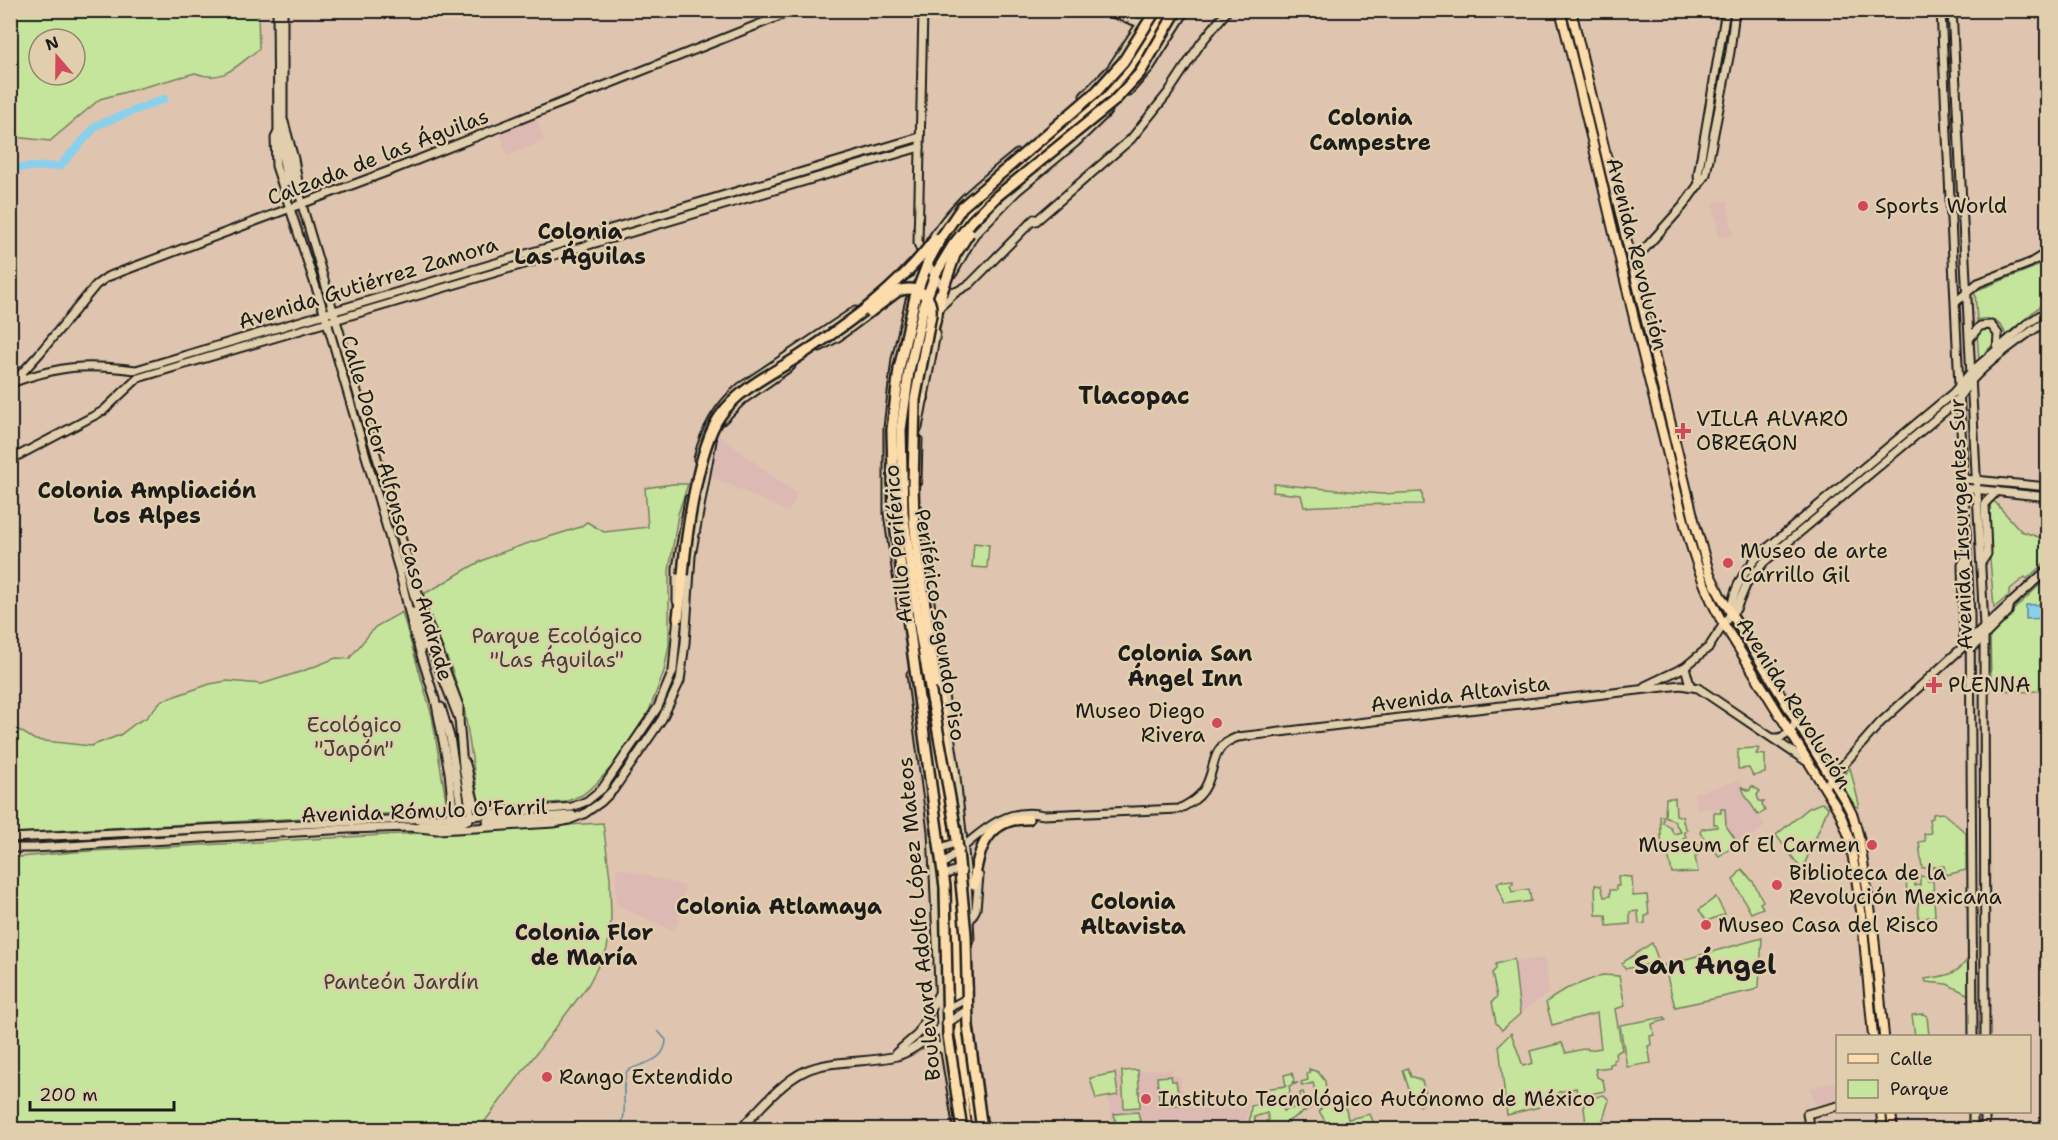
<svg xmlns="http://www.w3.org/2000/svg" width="2058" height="1140" viewBox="0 0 2058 1140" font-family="'Shantell Sans',sans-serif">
  <rect width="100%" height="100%" fill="#dfc5af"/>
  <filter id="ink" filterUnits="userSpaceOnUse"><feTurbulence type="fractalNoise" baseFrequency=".0167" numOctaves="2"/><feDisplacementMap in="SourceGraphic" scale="12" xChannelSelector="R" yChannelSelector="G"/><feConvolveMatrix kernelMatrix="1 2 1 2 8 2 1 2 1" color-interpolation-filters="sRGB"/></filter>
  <g filter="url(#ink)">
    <!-- built -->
    <g fill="#dcbab3">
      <polygon points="536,114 544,141 507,156 499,129"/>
      <polygon points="1728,201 1733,236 1718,237 1713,202"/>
      <polygon points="718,435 797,494 789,512 710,476 714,444"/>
      <polygon points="1740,780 1745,795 1766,825 1743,844 1740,841 1738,843 1726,826 1725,809 1697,809 1694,793"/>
      <polygon points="616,867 685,886 679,920 674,931 616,905"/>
      <polygon points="1544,958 1549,992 1520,1014 1514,960 1520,959 1520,961"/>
      <polygon points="1171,1069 1172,1076 1180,1076 1184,1103 1249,1100 1245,1129 1113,1129 1108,1097 1096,1099 1090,1078 1122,1071"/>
      <polygon points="1837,1082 1837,1101 1814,1104 1810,1088"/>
    </g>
    <!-- green -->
    <g fill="#c6e59c" stroke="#71805c" stroke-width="1.5" fill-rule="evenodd">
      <path d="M10 11H258L259 49C237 65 224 84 195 73L100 99 50 141 14 137 10 125ZM39 39H75V75H39Z"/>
      <path d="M2047 259V300L2006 335C2001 321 1990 316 1977 320L1975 291 2033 268Z"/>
      <polygon points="1988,328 1995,335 1995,342 1979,360 1977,333 1982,329"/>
      <path d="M673 484H688L678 514 669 571V645L664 671 649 711 613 765 596 784 582 795 565 802 484 807 479 802 464 707 452 670 421 595C444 585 463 569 486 559 516 545 549 538 580 527L587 522 604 532 648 527 645 488Z"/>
      <path d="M1274 484 1381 494 1422 492 1423 504C1383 504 1344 504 1304 507L1301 495 1273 492Z"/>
      <polygon points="1993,500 2021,531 2047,540 2047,560 2027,579 2025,577 2009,590 2009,595 1994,608 1986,510"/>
      <polygon points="974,543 989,545 987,568 972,567"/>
      <polygon points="2047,578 2047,689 2029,692 2001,690 1991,680 1990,632"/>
      <polygon points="402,612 432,716 447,807 443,811 11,833 11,725 35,740 91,746 120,735 136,723 146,718 161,701 210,684 227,681 262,684 303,671 336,658 349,659 375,627"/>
      <polygon points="1757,748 1759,749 1756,754 1765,755 1765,773 1753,776 1749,768 1738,769 1738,749"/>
      <polygon points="1850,768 1859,804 1858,807 1855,806 1839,780"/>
      <polygon points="1752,786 1760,791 1757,795 1759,801 1764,802 1762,804 1765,811 1758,815 1745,795 1742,787 1749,791"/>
      <polygon points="1666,798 1675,798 1676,815 1683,817 1683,822 1687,830 1684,832 1686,837 1683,838 1687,848 1698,844 1700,847 1704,845 1705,848 1695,857 1698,872 1672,873 1668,853 1662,852 1660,816 1663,816 1663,823 1670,827 1674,834 1681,832 1674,821 1665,816"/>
      <polygon points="1821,803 1825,804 1828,808 1802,870 1776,835 1809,808"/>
      <polygon points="1721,809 1725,809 1726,826 1738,843 1719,856 1700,833 1702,829 1717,827 1717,824 1714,824 1714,813 1721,813"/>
      <polygon points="1943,813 1966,833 1966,870 1946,875 1944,866 1922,868 1919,842 1925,841 1924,834 1931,833 1929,819 1933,818 1933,814"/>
      <polygon points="603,823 610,878 611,921 607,949 588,985 479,1129 11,1129 10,858 74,852"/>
      <polygon points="1742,869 1753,882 1763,901 1760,903 1763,908 1751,913 1733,880"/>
      <polygon points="1918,874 1914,876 1915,886 1920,885 1920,876 1927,877 1928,881 1933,881 1935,916 1919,919 1918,903 1920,902 1919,895 1917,895 1916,892 1907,893 1906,876"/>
      <polygon points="1618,876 1632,877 1633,896 1647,895 1649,915 1645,916 1645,923 1639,924 1638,911 1630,912 1630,924 1607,926 1606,915 1596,915 1595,885 1601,886 1604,897 1610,896 1610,890 1616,890 1616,886 1619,886"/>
      <polygon points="1503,880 1503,882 1513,881 1513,884 1510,885 1512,892 1529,889 1531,901 1505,905 1497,883"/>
      <polygon points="1716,897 1725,914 1707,921 1699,910"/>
      <polygon points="1762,938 1759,986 1754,990 1675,1007 1664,965"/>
      <polygon points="1652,943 1659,962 1625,969 1622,963"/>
      <polygon points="1514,959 1520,1014 1502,1030 1496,1023 1492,1002 1497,997 1492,973 1496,969 1496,964"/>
      <path d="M1967 960H1969V995L1947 984 1926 982 1925 979C1943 976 1956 976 1967 960Z"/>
      <polygon points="1602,975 1619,976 1625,1006 1615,1009 1622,1050 1615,1053 1616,1059 1613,1060 1614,1063 1610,1064 1610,1067 1595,1069 1597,1077 1603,1080 1605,1091 1578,1096 1576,1088 1559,1092 1539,1107 1507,1115 1499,1045 1511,1033 1523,1066 1533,1063 1530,1051 1562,1043 1566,1053 1587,1048 1588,1050 1601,1048 1597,1013 1552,1025 1546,1002 1566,989"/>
      <polygon points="1923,1014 1927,1016 1929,1036 1915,1036 1912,1015"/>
      <polygon points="1665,1017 1666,1020 1652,1024 1654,1035 1650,1036 1651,1045 1648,1046 1651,1063 1627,1067 1620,1025"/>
      <polygon points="1408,1068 1411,1077 1414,1077 1422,1081 1425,1091 1430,1097 1420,1106 1411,1096 1403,1070"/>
      <polygon points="1309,1069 1318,1072 1325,1081 1326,1090 1322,1101 1275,1129 1265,1129 1264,1126 1267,1125 1266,1121 1269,1120 1267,1113 1254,1117 1256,1125 1249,1127 1251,1106 1267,1102 1264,1089 1286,1086 1284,1075 1292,1073 1294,1080 1292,1083 1298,1083 1289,1086 1290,1092 1287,1097 1288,1102 1282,1104 1283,1111 1294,1108 1293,1103 1301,1101 1300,1093 1303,1092 1307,1104 1318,1101 1313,1083 1302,1086 1301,1082 1308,1080 1307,1074 1310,1073"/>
      <polygon points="1138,1070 1140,1107 1124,1108 1122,1071"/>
      <polygon points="1115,1073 1118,1095 1096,1099 1090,1078"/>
      <polygon points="1171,1076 1172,1081 1176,1081 1180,1105 1160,1106 1157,1077"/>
      <polygon points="1604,1095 1609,1100 1601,1126 1589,1127 1586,1124 1583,1100"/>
      <polygon points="1355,1097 1356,1102 1345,1105 1348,1119 1370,1114 1376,1129 1330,1129 1319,1111 1326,1103"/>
      <polygon points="1138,1112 1142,1129 1117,1129 1114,1114"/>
    </g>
    <!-- water -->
    <polygon fill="#8ad0ec" stroke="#5e8899" stroke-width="1.5" points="2047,604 2047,618 2026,619 2026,605"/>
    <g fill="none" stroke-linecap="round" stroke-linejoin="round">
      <!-- stream -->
      <path stroke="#5e8899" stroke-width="1.5" d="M619 1130C630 1111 619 1090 627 1071 642 1062 665 1063 666 1040L658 1031"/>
      <!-- river -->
      <polyline stroke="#8ad0ec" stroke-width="8" points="10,168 60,166 97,125 164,99"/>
      <!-- secondary-tunnel -->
      <g stroke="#b8a392" stroke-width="7" stroke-dasharray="7 3.5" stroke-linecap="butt">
        <polyline points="292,180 300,208"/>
        <polyline points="287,182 310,260"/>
        <polyline points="371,449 388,507"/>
        <path d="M460 801C466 813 474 821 487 821"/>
      </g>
      <!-- highway-tunnel -->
      <g stroke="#b8a392" stroke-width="9" stroke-dasharray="9 4.5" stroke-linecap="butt">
        <polyline points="952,775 955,805"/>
        <polyline points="967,909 974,885"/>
      </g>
      <!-- secondary casing -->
      <g stroke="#1c1c1c" stroke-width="11">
        <g id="secondary">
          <polyline points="277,10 278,132 287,182"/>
          <polyline points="283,10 283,133 292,180"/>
          <polyline points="923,10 918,243 924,259"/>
          <polyline points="1104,10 1143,24"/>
          <polyline points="1941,10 1970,616 1973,1036"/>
          <polyline points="1952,10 1984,627 1985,1036"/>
          <polyline points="1129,91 1150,67 1186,10"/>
          <polyline points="1084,96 1111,69 1150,10"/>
          <polyline points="284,122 294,159 302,205 358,395 424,613 459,706 459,719"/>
          <polyline points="278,132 275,138 276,166 325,315 399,570 414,633 435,699 449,772 453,811 447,817"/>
          <polyline points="1699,185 1698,175 1726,10"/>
          <polyline points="1031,222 1036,221 1131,139 1168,93 1201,43 1228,10"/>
          <path d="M930 242C954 203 982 183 1017 154"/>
          <polyline points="1632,263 1683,206 1706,174 1730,52 1735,10"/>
          <polyline points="953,273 974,235 1017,191 1076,142 1108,111"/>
          <polyline points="916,281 924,254"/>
          <polyline points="900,289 924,275"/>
          <polyline points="943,290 956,292 970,284 1034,219"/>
          <polyline points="1956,302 1978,283 2030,263 2048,252"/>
          <polyline points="941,306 956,292"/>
          <polyline points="1970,338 1980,326 1991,325 1998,334 1997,349"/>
          <polyline points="820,347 838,337 873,311"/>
          <path d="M14 382C63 365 85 364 136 370L920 137"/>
          <polyline points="10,386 39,354 96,285 107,277 397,168 795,10"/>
          <polyline points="722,420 741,401 791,366"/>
          <polyline points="918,428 936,333"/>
          <path d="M698 459C705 429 718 407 741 387L855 311"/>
          <polyline points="10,460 103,411 138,378 920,147"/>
          <polyline points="1964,479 2048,487"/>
          <polyline points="917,482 918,439"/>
          <polyline points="1964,488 2048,497"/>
          <polyline points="918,508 923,556 955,768 967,879 970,940"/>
          <polyline points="402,554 424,630 459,719 463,766 471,814 469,819 461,823 421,825"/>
          <polyline points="1981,563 1987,554 1985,503 1997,491"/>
          <polyline points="677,601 677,568 689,499"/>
          <polyline points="413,612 424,647"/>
          <path d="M1731 613C1732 590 1743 572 1759 555L1953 393 1971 372 2027 324 2048 310"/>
          <polyline points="903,616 888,513 888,428 896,359 910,300"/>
          <polyline points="1964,645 1962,565 1967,556"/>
          <polyline points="1971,649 2008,612 2010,603"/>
          <polyline points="1685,667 1690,685"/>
          <polyline points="911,674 932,831 941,1028 958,1130"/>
          <path d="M1645 686 1685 667 1709 647 1731 613 1736 609 1747 583 1764 562 1951 406C1960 398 1964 389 1972 380 1993 357 2022 337 2048 320"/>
          <polyline points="441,707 450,737 460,801"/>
          <path d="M1773 738C1784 739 1795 731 1795 719"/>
          <path d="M465 762C472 778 469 807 485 813"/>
          <polyline points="1824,787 1880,723 2048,569"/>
          <polyline points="487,821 572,815"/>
          <polyline points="10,838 470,816 572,807 587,801 602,789 658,707 673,671 678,615"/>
          <polyline points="10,848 34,848 348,829 410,827 437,830 475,828 554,823 569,820 584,814 601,802 614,789 662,719 680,681 685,643 691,556 712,441"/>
          <path d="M962 848C986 827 1010 807 1044 815L1179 809C1188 804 1197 800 1203 791 1218 770 1207 747 1238 737L1681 685 1698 688 1809 763"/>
          <polyline points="970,920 976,909 979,876"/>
          <polyline points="920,1043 932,1043 944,1050"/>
          <polyline points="896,1053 917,1035 938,995"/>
          <polyline points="1973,1112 1973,1130"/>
          <polyline points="1985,1112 1985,1130"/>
          <path d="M739 1130C759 1110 780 1083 805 1071 831 1059 869 1063 897 1056 914 1051 930 1036 944 1026"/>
          <polyline points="1810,1130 1807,1114 1838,1106"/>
        </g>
      </g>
      <!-- primary casing -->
      <g stroke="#1c1c1c" stroke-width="12">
        <g id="primary">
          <path d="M1560 10C1596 149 1625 289 1661 427 1678 492 1688 558 1720 618L1840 813 1850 839 1862 917 1873 1036"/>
          <polyline points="1571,10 1695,524 1709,572 1720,595 1847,804 1853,816 1859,837 1873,927 1884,1036"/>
          <polyline points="1881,1112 1883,1130"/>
          <polyline points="1891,1112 1893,1130"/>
        </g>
      </g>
      <!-- highway casing -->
      <g stroke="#1c1c1c" stroke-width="14">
        <g id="highway">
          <path d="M931 277C943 231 978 205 1013 175 1045 147 1078 119 1109 90 1132 67 1148 38 1164 10"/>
          <polyline points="930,309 932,298 949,257"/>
          <polyline points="931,338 942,292"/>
          <polyline points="912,411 923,398"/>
          <path d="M912 414C905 459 908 503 912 547"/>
          <polyline points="902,533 913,615"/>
          <polyline points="678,618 683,575"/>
          <polyline points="917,637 952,888 954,1011"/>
          <polyline points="936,684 952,775"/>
          <path d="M974 885C977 852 987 817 1028 819"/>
          <polyline points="960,906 960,1035 978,1130"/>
          <polyline points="957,1055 967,1130"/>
        </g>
      </g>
      <!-- secondary -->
      <use href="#secondary" stroke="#e1ceac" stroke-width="7"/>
      <!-- primary -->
      <use href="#primary" stroke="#fddcac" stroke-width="8"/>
      <!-- highway -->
      <use href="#highway" stroke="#fddcac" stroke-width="9"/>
      <!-- secondary-bridge casing -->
      <g stroke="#1c1c1c" stroke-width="11" stroke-linecap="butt">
        <g id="secondary-bridge">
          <polyline points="929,266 943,288"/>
          <polyline points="941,848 958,842"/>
          <polyline points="942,865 960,850"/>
          <polyline points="944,875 957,870 962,871"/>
          <polyline points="945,1010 964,1000"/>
          <polyline points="946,1024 964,1012"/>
        </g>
      </g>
      <!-- highway-bridge casing -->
      <g stroke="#1c1c1c" stroke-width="14" stroke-linecap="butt">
        <g id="highway-bridge">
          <polyline points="942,292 955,255 969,233"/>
          <path d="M870 312 898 291C916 285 933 294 931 315L915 400 913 485"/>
          <polyline points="913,486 914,519 919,567"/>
          <polyline points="920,570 936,684"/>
          <path d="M683 575C686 536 698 447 720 416 740 387 776 372 804 353 852 321 900 286 935 239"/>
          <polyline points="962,1130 948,1035 945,887 894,517 892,430 899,369 915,297 928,262 941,238 962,207 1097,91 1123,62 1156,10"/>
          <polyline points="982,1130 968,1026 966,935 956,831 920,632 903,513 901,430 909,371 924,304 936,273 953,245 972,221 996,197 1113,102 1140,73 1177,10"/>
        </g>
      </g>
      <!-- secondary-bridge -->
      <use href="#secondary-bridge" stroke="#e1ceac" stroke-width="7"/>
      <!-- highway-bridge -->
      <use href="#highway-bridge" stroke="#fddcac" stroke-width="9"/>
    </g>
  </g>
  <!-- markers -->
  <g fill="#d1495b" stroke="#e1ceac" stroke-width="2">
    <circle cx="1863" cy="206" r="6"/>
    <path d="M1680 422h6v6h6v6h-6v6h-6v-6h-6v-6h6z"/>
    <circle cx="1728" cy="563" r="6"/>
    <path d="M1931 676h6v6h6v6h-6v6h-6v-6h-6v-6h6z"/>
    <circle cx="1217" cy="723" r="6"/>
    <circle cx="1872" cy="845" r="6"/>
    <circle cx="1777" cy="885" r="6"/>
    <circle cx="1706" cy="925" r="6"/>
    <circle cx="547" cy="1077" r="6"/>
    <circle cx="1146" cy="1099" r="6"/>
  </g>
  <g text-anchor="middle" stroke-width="5" stroke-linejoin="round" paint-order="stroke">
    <!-- street labels -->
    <g font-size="21" fill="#1c1c1c" stroke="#e1ceac">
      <text transform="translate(378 157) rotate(-21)" y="7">Calzada de las Águilas</text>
      <text transform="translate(1637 254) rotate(76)" y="7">Avenida Revolución</text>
      <text transform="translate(368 283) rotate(-17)" y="7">Avenida Gutiérrez Zamora</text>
      <text transform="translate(397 508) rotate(74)" y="7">Calle Doctor Alfonso Caso Andrade</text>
      <text transform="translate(1961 524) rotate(-92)" y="7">Avenida Insurgentes Sur</text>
      <text transform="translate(898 544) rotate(-95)" y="7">Anillo Periférico</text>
      <text transform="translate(940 625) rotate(81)" y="7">Periférico Segundo Piso</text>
      <text transform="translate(1460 694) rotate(-7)" y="7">Avenida Altavista</text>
      <text transform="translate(1794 703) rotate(58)" y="7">Avenida Revolución</text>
      <text transform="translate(424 811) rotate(-2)" y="7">Avenida Rómulo O'Farril</text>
      <text transform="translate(919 919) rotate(-95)" y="7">Boulevard Adolfo López Mateos</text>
    </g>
    <!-- poi labels -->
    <g font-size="21" fill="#1c1c1c" stroke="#e1ceac" text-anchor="start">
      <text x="1875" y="213">Sports World</text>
      <text x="1696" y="426">VILLA ALVARO<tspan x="1696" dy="24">OBREGON</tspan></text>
      <text x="1740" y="558">Museo de arte<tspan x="1740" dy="24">Carrillo Gil</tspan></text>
      <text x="1948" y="692">PLENNA</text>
      <text x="1205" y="718" text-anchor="end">Museo Diego<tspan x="1205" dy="24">Rivera</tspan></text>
      <text x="1860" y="852" text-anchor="end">Museum of El Carmen</text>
      <text x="1789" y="880">Biblioteca de la<tspan x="1789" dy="24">Revolución Mexicana</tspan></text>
      <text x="1718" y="932">Museo Casa del Risco</text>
      <text x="559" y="1084">Rango Extendido</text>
      <text x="1158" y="1106">Instituto Tecnológico Autónomo de México</text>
    </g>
    <!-- park labels -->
    <g font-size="21" fill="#3e4436" stroke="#e1ceac">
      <text x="557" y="643">Parque Ecológico<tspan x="557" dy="24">"Las Águilas"</tspan></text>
      <text x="354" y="732">Ecológico<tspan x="354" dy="24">"Japón"</tspan></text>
      <text x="401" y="989">Panteón Jardín</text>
    </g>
    <!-- neighbourhood labels -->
    <g font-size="22" font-weight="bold" fill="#1c1c1c" stroke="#e1ceac">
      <text x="1370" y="125">Colonia<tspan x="1370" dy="25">Campestre</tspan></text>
      <text x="580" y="239">Colonia<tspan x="580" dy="25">Las Águilas</tspan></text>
      <text x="147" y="498">Colonia Ampliación<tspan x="147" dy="25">Los Alpes</tspan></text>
      <text x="1185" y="661">Colonia San<tspan x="1185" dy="25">Ángel Inn</tspan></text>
      <text x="1133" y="909">Colonia<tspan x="1133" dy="25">Altavista</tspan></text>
      <text x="779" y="914">Colonia Atlamaya</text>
      <text x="584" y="940">Colonia Flor<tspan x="584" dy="25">de María</tspan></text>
    </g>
    <!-- quarter labels -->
    <g font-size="24" font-weight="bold" fill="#1c1c1c" stroke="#e1ceac">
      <text x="1134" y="404">Tlacopac</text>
    </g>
    <!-- district labels -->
    <g font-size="27" font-weight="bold" fill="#1c1c1c" stroke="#e1ceac">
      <text x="1705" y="974">San Ángel</text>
    </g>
  </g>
  <!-- margin -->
  <rect width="2058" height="1140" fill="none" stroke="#e1ceac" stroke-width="36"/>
  <rect x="18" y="18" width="2022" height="1104" fill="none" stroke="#1c1c1c" stroke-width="2" filter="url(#ink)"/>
  <!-- legend -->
  <rect x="1836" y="1035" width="195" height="78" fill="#e1ceac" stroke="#928772" stroke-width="1.5"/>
  <rect x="1848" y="1054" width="30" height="9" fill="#fddcac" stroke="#928772" stroke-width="1.5"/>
  <text x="1890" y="1065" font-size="18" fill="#1c1c1c">Calle</text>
  <rect x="1848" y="1080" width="30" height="18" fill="#c6e59c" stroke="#928772" stroke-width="1.5"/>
  <text x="1890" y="1095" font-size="18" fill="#1c1c1c">Parque</text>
  <!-- north arrow -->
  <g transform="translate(57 57) rotate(340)"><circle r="28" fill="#e1ceac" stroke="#928772" stroke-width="1.5"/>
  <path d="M0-4.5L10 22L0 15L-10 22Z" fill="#d1495b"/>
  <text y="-9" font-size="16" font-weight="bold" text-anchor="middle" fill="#1c1c1c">N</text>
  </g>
  <!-- scale -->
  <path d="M30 1101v9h144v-9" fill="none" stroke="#1c1c1c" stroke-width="3"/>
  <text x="39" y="1101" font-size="18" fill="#1c1c1c" stroke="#e1ceac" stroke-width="4.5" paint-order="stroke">200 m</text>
</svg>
